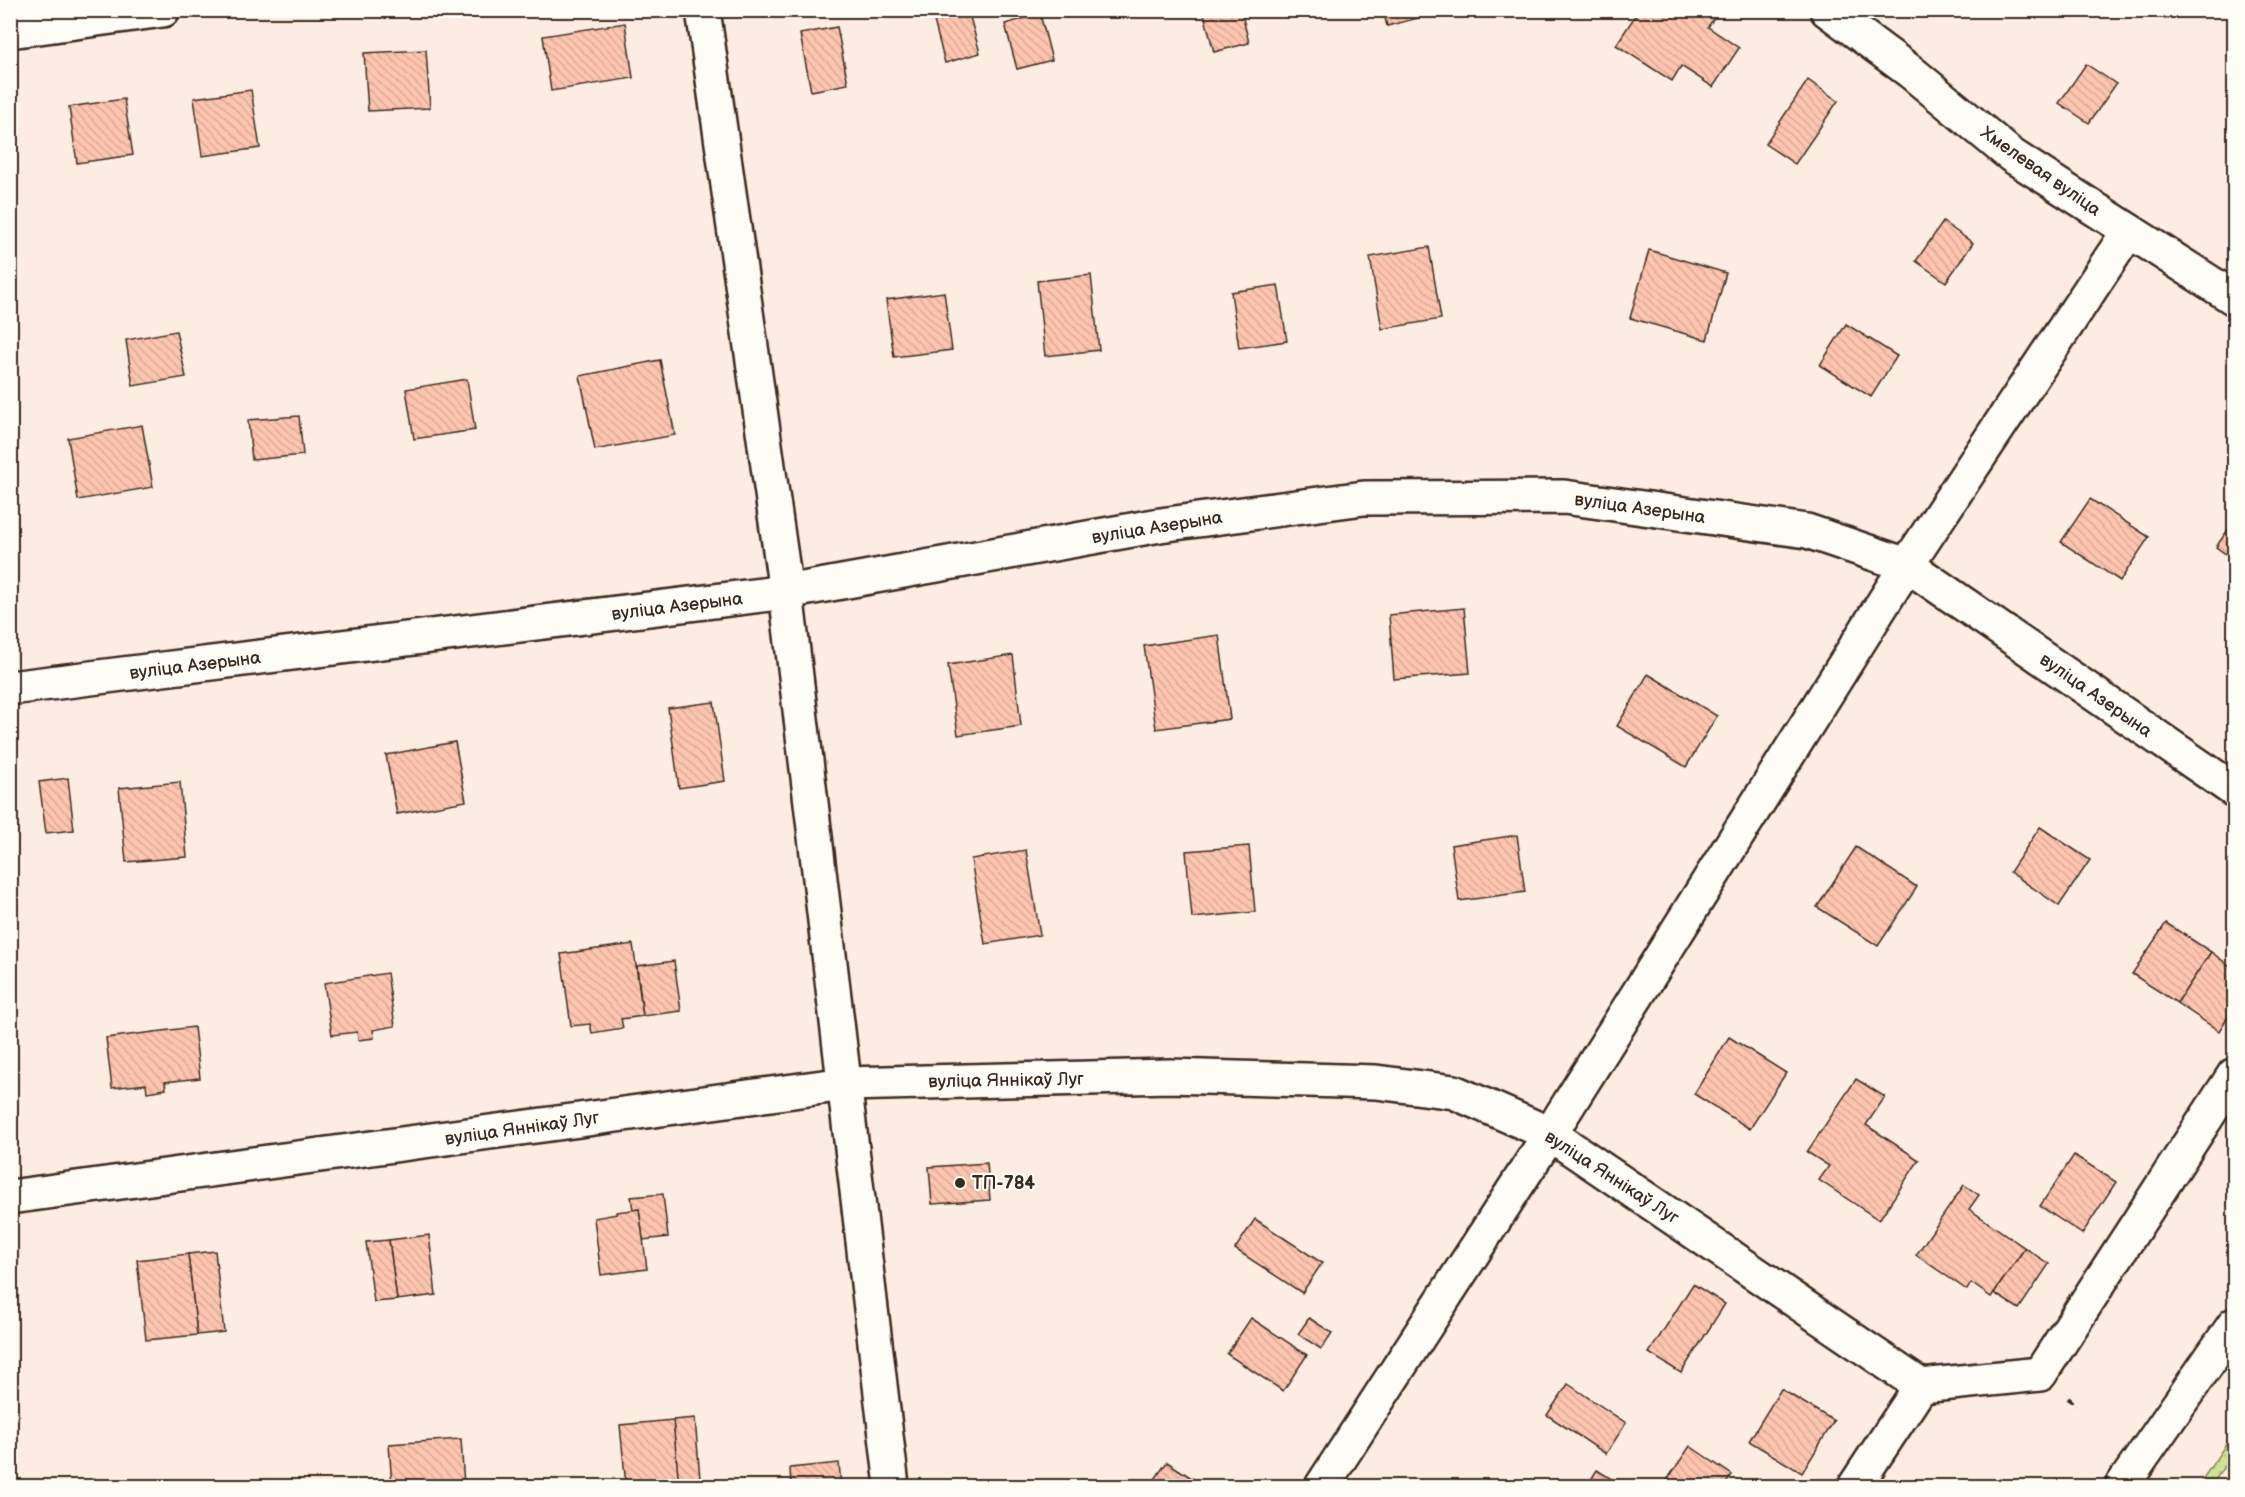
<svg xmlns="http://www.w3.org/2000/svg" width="2245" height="1497" viewBox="0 0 2245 1497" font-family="'Balsamiq Sans',sans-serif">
  <defs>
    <pattern id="grass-dots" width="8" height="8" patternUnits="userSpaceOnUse" patternTransform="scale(1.5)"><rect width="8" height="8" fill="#d0e296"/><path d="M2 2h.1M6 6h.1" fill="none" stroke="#b4c281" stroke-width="1.8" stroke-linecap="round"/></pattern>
    <pattern id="building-back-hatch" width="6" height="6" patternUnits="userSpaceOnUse" patternTransform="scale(1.5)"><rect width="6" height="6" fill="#fdc5b0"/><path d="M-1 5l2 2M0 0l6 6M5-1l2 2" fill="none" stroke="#daa997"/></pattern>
  </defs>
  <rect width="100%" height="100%" fill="#fdece2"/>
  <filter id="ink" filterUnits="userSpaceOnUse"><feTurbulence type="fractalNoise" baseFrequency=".0167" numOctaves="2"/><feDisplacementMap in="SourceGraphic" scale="12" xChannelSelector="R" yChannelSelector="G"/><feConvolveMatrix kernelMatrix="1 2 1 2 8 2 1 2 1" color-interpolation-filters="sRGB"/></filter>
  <g filter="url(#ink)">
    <!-- grass -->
    <g fill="url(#grass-dots)" stroke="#86865a" stroke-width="1.5">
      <polygon points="2234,1432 2234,1452 2211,1486 2198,1486"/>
      <polygon points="2234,1466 2234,1486 2221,1486"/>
    </g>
    <!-- building -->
    <g fill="url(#building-back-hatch)" stroke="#3b2a1e" stroke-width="1.5">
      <polygon points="958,10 968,10 980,53 945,63 933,17"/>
      <polygon points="1203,10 1241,10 1249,43 1214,52"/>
      <polygon points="1383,10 1421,10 1422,17 1387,26"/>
      <polygon points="1639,10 1719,10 1708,27 1739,48 1713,87 1681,66 1672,81 1616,45"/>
      <polygon points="1040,14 1052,60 1017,69 1005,24"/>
      <polygon points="625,23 633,78 551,91 543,36"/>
      <polygon points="837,27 848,84 811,91 800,34"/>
      <polygon points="426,50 430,108 368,111 364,53"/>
      <polygon points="2086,64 2116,84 2089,123 2059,103"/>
      <polygon points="1808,80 1838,101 1795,164 1765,144"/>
      <polygon points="251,90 260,148 202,156 194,98"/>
      <polygon points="124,99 133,155 77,163 69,107"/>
      <polygon points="1943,222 1973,243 1946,282 1916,261"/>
      <polygon points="1429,247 1441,319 1382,329 1370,257"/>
      <polygon points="1649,250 1726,273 1707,340 1630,318"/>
      <polygon points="1091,275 1099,350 1045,356 1037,281"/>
      <polygon points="1278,285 1287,341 1239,348 1231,292"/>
      <polygon points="944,292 952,350 894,357 886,300"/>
      <polygon points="1846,324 1897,356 1871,397 1820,365"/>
      <polygon points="176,331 186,377 133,386 126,340"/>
      <polygon points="660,360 675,435 595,450 580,376"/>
      <polygon points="467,379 475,430 414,439 406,389"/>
      <polygon points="299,416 303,455 252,460 248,420"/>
      <polygon points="142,425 153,487 78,500 68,438"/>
      <polygon points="2090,499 2149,537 2120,581 2061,542"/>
      <polygon points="2234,521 2234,560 2216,547"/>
      <polygon points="1464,608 1470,673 1394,679 1389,615"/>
      <polygon points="1219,635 1230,719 1156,729 1144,646"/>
      <polygon points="1013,655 1021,726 958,735 948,665"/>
      <polygon points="1648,674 1717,716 1686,767 1617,726"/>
      <polygon points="714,702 725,781 679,788 668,708"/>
      <polygon points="455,742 466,801 397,814 386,755"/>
      <polygon points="68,778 74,830 46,833 39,782"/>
      <polygon points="180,782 187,857 126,862 119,788"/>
      <polygon points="2040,827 2090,860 2059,906 2010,872"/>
      <polygon points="1517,835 1525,892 1459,901 1451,845"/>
      <polygon points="1249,846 1255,912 1192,918 1186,851"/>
      <polygon points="1856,847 1917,887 1878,946 1817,907"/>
      <polygon points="1026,850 1040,935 985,944 971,859"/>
      <polygon points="2166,923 2211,952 2177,1003 2132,974"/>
      <polygon points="633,944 643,1016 621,1019 623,1028 592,1033 590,1024 571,1026 561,954"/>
      <polygon points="2211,952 2234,969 2234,1007 2219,1031 2177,1003"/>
      <polygon points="674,961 681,1011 643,1016 637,966"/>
      <polygon points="387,973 395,1026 373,1030 374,1038 358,1040 357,1032 332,1035 324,983"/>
      <polygon points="194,1027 200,1078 165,1082 166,1089 147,1092 146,1084 112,1088 106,1038"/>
      <polygon points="1729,1037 1786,1073 1750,1129 1694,1094"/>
      <polygon points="1856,1079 1885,1097 1866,1125 1919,1160 1879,1220 1819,1180 1829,1166 1807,1152"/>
      <polygon points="2074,1155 2116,1182 2082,1234 2040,1206"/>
      <polygon points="987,1163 990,1200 932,1204 929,1167"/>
      <polygon points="1964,1185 1979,1195 1969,1209 2025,1248 1991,1297 1971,1283 1967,1290 1916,1255"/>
      <polygon points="663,1194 668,1237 643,1240 639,1209 633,1210 631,1197"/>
      <polygon points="639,1209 647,1269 601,1275 594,1218 617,1214 616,1212"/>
      <polygon points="1255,1219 1322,1263 1302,1293 1235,1249"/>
      <polygon points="429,1235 436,1295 397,1300 389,1240"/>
      <polygon points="389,1240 397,1300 374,1302 366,1242"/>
      <polygon points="2025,1248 2049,1264 2019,1309 1994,1293"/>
      <polygon points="215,1251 224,1332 197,1335 188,1254"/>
      <polygon points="188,1254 197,1335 146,1340 137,1260"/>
      <polygon points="1693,1284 1725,1304 1681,1373 1649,1353"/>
      <polygon points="1251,1318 1307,1355 1283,1391 1227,1354"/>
      <polygon points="1309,1318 1332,1333 1321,1349 1298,1334"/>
      <polygon points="1568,1384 1626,1423 1606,1454 1547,1415"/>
      <polygon points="1781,1389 1834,1421 1802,1473 1749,1441"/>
      <polygon points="695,1418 700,1479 678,1482 673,1420"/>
      <polygon points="673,1420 679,1486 626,1486 620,1425"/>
      <polygon points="461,1439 464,1486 392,1486 389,1444"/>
      <polygon points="1690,1446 1732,1475 1724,1486 1663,1486"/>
      <polygon points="1167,1462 1187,1475 1204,1486 1150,1486"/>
      <polygon points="839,1463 841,1486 791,1486 790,1468"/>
      <polygon points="1597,1470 1621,1485 1620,1486 1587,1486"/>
    </g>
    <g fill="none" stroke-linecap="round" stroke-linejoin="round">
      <!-- minor casing -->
      <g stroke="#3b2a1e" stroke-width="38">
        <g id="minor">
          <polyline points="703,10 786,592 892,1486"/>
          <polyline points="1827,10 1911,72 2011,155 2234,298"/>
          <polyline points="10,31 163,10"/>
          <polyline points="10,688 786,592 1160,525 1364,498 1564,497 1807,531 1907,565 2234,790"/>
          <polyline points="10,1197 845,1084 1170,1076 1376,1082 1454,1092 1550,1134 1921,1386"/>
          <polyline points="1322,1486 1550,1134 1907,565 2129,231"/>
          <polyline points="1855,1486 1921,1386 2040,1374 2234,1075"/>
        </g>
      </g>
      <!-- major casing -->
      <g stroke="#3b2a1e" stroke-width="38">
        <polyline id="major" points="2122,1486 2234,1325"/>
      </g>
      <!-- path -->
      <polyline stroke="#3b2a1e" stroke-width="4" stroke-dasharray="6 4.5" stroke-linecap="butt" points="2068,1398 2076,1405"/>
      <!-- minor -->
      <use href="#minor" stroke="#fdfcf7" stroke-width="33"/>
      <!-- major -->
      <use href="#major" stroke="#fdfcf7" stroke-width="33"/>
    </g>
  </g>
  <!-- markers -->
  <circle fill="#3b2a1e" stroke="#fdfcf7" stroke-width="2" cx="960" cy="1183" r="6"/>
  <g text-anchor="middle" stroke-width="4.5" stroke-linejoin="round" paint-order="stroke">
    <!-- street labels -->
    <g font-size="18" fill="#3b2a1e" stroke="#fdfcf7">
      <text transform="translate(2041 171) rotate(35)" y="6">Хмелевая вуліца</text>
      <text transform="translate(1640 508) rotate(8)" y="6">вуліца Азерына</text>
      <text transform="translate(1157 527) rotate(-9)" y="6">вуліца Азерына</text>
      <text transform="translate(677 606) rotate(-7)" y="6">вуліца Азерына</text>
      <text transform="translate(195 665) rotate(-7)" y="6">вуліца Азерына</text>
      <text transform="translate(2096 695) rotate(35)" y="6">вуліца Азерына</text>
      <text transform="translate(1006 1080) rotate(-1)" y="6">вуліца Яннікаў Луг</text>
      <text transform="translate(522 1128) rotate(-8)" y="6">вуліца Яннікаў Луг</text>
      <text transform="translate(1612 1177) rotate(33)" y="6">вуліца Яннікаў Луг</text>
    </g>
    <!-- poi labels -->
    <g font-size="18" font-weight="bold" fill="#3b2a1e" stroke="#fdfcf7" text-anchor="start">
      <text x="972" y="1189">ТП-784</text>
    </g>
  </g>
  <!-- margin -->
  <rect width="2245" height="1497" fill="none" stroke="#fdfcf7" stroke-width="36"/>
  <rect x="18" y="18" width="2209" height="1461" fill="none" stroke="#3b2a1e" stroke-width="2" filter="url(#ink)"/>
</svg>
